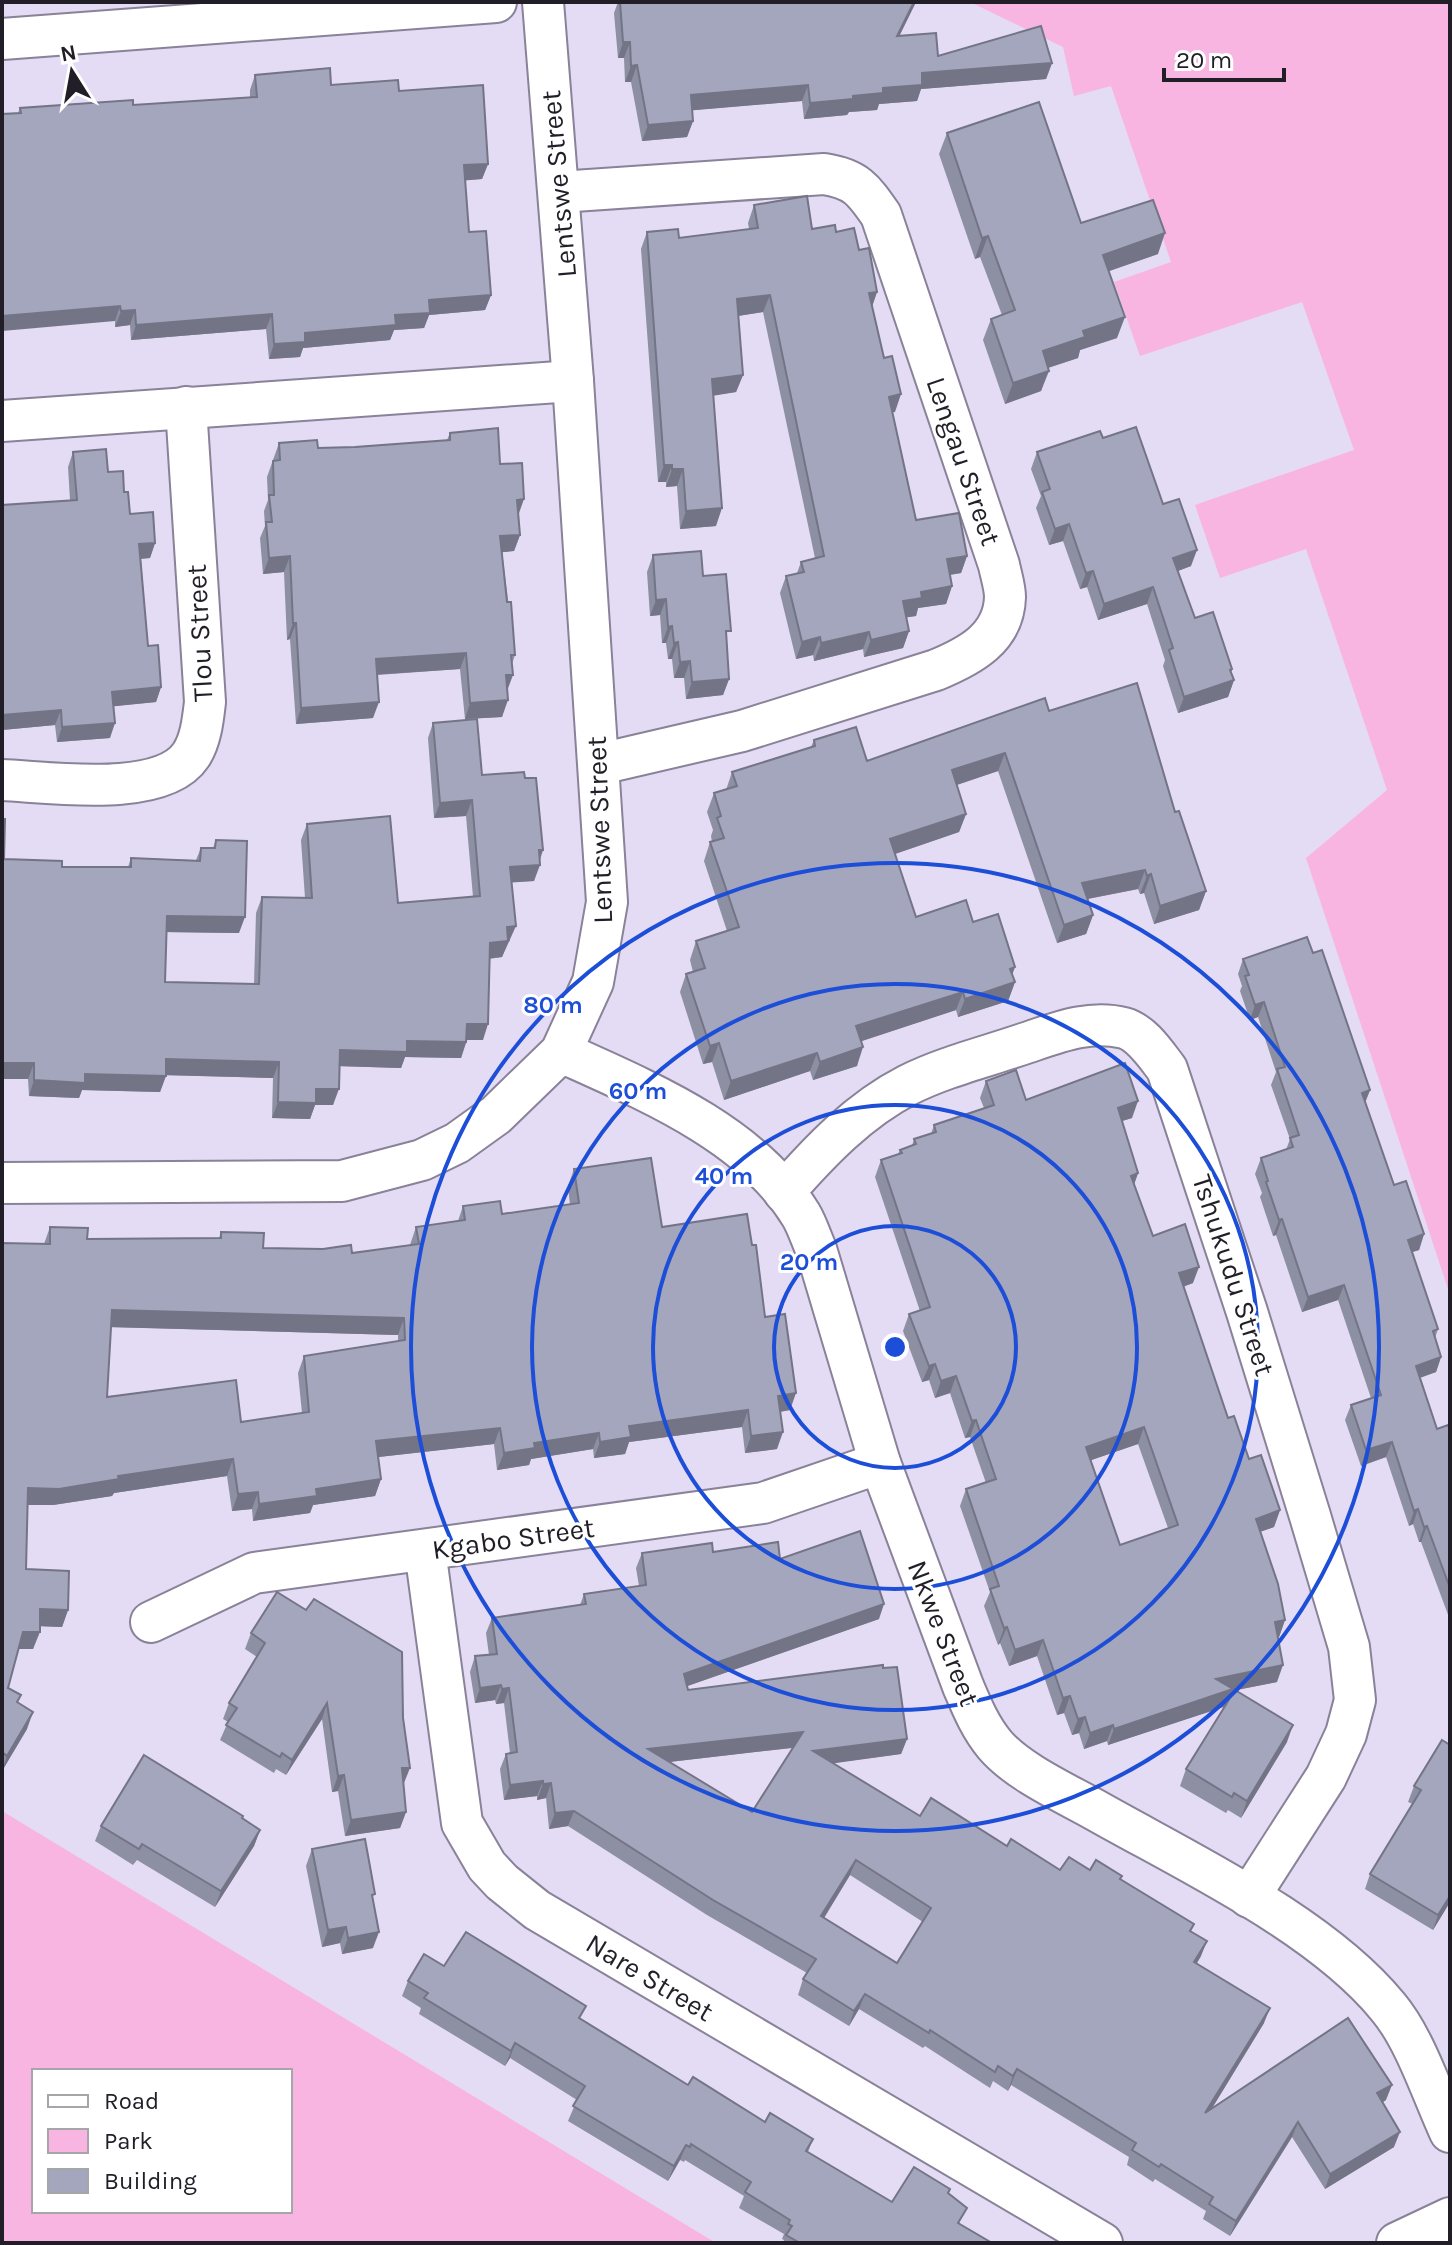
<svg xmlns="http://www.w3.org/2000/svg" width="1452" height="2245" viewBox="0 0 1452 2245" font-family="Karla,sans-serif">
  <rect width="100%" height="100%" fill="#e4dbf4"/>
  <!-- green -->
  <g fill="#f9b5e1" fill-rule="evenodd">
    <polygon points="970,2 1450,2 1450,1295 1306,858 1387,790 1306,549 1220,578 1195,505 1354,450 1302,302 1140,356 1114,282 1171,262 1111,86 1074,96 1063,47"/>
    <path d="M2 1811 716 2243H2ZM34 2071H290V2211H34Z"/>
  </g>
  <g fill="none" stroke-linecap="round" stroke-linejoin="round">
    <!-- street casing -->
    <g stroke="#898298" stroke-width="44">
      <g id="street">
        <polyline points="2,39 496,2"/>
        <path d="M559 192 824 174C856 179 863 189 881 215L999 565C1001 575 1005 587 1005 597 1004 638 970 656 936 670L742 731 600 764"/>
        <polyline points="2,421 573,381"/>
        <path d="M2 780C49 782 162 799 191 755 201 740 203 719 205 702L186 407"/>
        <path d="M561 1052C645 1090 751 1133 801 1215 807 1225 811 1238 816 1249L880 1463 963 1686C972 1707 980 1727 995 1745 1018 1772 1065 1793 1097 1811 1189 1863 1321 1925 1388 2007 1415 2039 1432 2093 1450 2132"/>
        <polyline points="2,1183 342,1181 422,1160 457,1143 496,1115 561,1052 593,982 607,902 573,381 543,2"/>
        <path d="M784 1192C820 1151 859 1110 908 1085 944 1067 985 1057 1023 1044 1056 1033 1089 1019 1124 1028 1142 1033 1156 1055 1167 1069L1247 1312 1310 1516 1349 1647 1355 1700 1346 1734 1326 1777 1249 1897"/>
        <polyline points="425,1550 462,1823 487,1866 502,1882 537,1910 1102,2243"/>
        <polyline points="151,1622 254,1573 763,1503 880,1463"/>
        <polyline points="1397,2243 1450,2218"/>
      </g>
    </g>
    <!-- street -->
    <use href="#street" stroke="#fff" stroke-width="40"/>
  </g>
  <!-- wall -->
  <g fill="#8d8fa3" fill-rule="evenodd">
    <polygon points="618,2 916,2 899,36 938,56 1052,63 1046,79 921,89 917,101 879,104 877,110 849,112 847,115 804,119 802,101 692,110 693,121 687,137 642,141 631,82 625,82 624,58 618,58 614,13"/>
    <polygon points="255,75 331,85 399,91 488,164 482,179 465,180 469,232 491,295 485,310 429,315 424,328 394,330 390,340 303,348 300,357 269,359 266,329 131,340 130,325 115,327 115,321 18,113 20,108 133,105 250,97 250,90"/>
    <polygon points="947,133 1081,223 1158,254 1109,271 1117,338 1080,350 1078,358 1048,368 1041,391 1005,404 983,340 991,319 1002,315 980,257 975,259 939,154"/>
    <polygon points="754,205 812,229 836,232 859,250 877,292 872,307 895,412 892,412 916,520 967,556 961,573 950,575 952,586 946,604 918,608 916,616 906,617 909,631 903,648 864,657 863,649 814,661 813,655 796,659 780,593 786,576 797,573 801,562 815,558 763,312 738,316 743,375 736,392 714,395 716,526 680,529 677,486 666,487 666,482 658,482 641,249 647,232 679,238 749,229 748,223"/>
    <polygon points="450,433 500,464 518,516 520,535 514,551 502,552 515,655 512,664 502,717 465,719 460,669 377,675 373,718 296,724 290,639 287,640 284,572 263,574 260,538 265,526 264,511 268,500 267,477 279,443 318,448 355,447 447,440"/>
    <polygon points="1103,438 1163,504 1191,566 1178,571 1195,618 1232,669 1231,673 1234,680 1228,697 1178,713 1163,666 1165,660 1147,604 1098,620 1087,587 1080,589 1063,541 1049,545 1036,508 1041,496 1031,469 1037,452"/>
    <polygon points="73,452 108,472 124,492 130,514 155,543 150,558 141,559 148,646 161,687 156,702 114,706 110,738 57,742 55,725 2,730 2,505 70,500 68,467"/>
    <polygon points="653,555 703,576 727,641 729,679 723,695 686,699 684,678 674,678 672,659 668,659 666,643 662,643 660,615 650,616 647,572"/>
    <polygon points="1049,711 1175,812 1206,891 1199,910 1154,924 1144,893 1140,894 1138,889 1088,899 1093,915 1086,934 1057,943 998,771 956,785 966,814 959,832 895,854 916,917 973,922 1012,975 1015,982 1008,1001 958,1017 956,1010 861,1041 857,1066 813,1080 810,1071 724,1100 712,1062 703,1064 680,992 686,974 693,972 690,960 696,941 727,931 704,861 710,842 712,842 711,836 713,830 707,812 714,793 726,790 732,772 811,747 814,740 867,761"/>
    <polygon points="433,723 482,775 525,778 543,850 534,881 511,882 510,941 508,942 502,957 489,959 483,1040 467,1040 461,1058 405,1057 401,1068 340,1066 333,1105 315,1105 310,1119 272,1118 273,1078 166,1075 160,1092 82,1090 79,1098 29,1096 28,1079 2,1079 2,819 4,859 62,867 128,867 131,858 196,860 201,848 213,848 216,840 239,933 167,932 165,982 254,984 256,913 262,897 305,898 301,840 307,824 398,903 473,897 466,816 434,818 428,738"/>
    <polygon points="1313,953 1370,1090 1365,1103 1394,1185 1424,1234 1419,1250 1412,1252 1438,1329 1435,1338 1441,1357 1436,1372 1420,1378 1437,1429 1450,1430 1450,1620 1421,1542 1419,1542 1413,1524 1409,1526 1386,1457 1361,1466 1345,1420 1351,1405 1371,1398 1338,1300 1302,1312 1276,1235 1273,1236 1260,1197 1262,1193 1255,1174 1261,1158 1286,1150 1290,1139 1271,1085 1276,1072 1258,1017 1250,1020 1240,991 1242,986 1238,974 1243,959"/>
    <path d="M986 1081 1026 1100 1132 1118 1122 1121 1138 1173 1134 1185 1153 1236 1193 1283 1183 1287 1228 1418 1249 1459 1280 1510 1274 1527 1260 1532 1285 1620 1279 1637H1278L1277 1682 1235 1690 1287 1742 1241 1818 1228 1810 1226 1813 1180 1786 1186 1769 1225 1706 1108 1745 1107 1741 1084 1749 1079 1733 1072 1735 1064 1713 1057 1715 1037 1656 1009 1666 1000 1643 998 1645 984 1606 990 1592 960 1506 966 1489 986 1483 970 1437 965 1438 950 1393 935 1398 929 1380 922 1382 903 1331 909 1314 920 1311 875 1177 881 1160 898 1154 900 1150 912 1146 914 1139 931 1134 934 1125 984 1108 980 1098ZM1138 1444 1168 1528 1120 1545 1091 1460Z"/>
    <path d="M574 1169 662 1227 765 1317 790 1410 780 1412 777 1449 745 1453 742 1427 629 1442 625 1454 594 1458 593 1449 531 1459 529 1465 497 1470 494 1444 378 1457 381 1479 375 1496 313 1505 310 1513 253 1521 252 1509 232 1511 227 1476 114 1493 112 1496 53 1505H27L26 1569 68 1610 62 1627 40 1626 33 1649H18L8 1688 18 1703 27 1729 2 1771V1243L44 1244 50 1227 87 1239 219 1238 221 1232 263 1248 352 1253 410 1245 416 1227 458 1221 463 1206 502 1214 570 1205 568 1186ZM111 1327 398 1335V1341L304 1356 298 1373 302 1413 241 1422 107 1397Z"/>
    <path d="M713 1552 780 1559 879 1619 687 1686 688 1690 907 1739 901 1754 832 1763 920 1816 1007 1846 1060 1870H1090L1121 1879 1191 1932 1201 1956 1197 1963 1264 2023 1212 2108 1386 2100 1382 2103 1394 2147 1325 2189 1292 2137 1230 2236 1203 2219 1206 2211 1155 2179 1153 2182 1127 2165 1129 2157 1011 2085 1008 2091 993 2081 990 2088 925 2046 923 2048 859 2009 849 2026 798 1995 803 1979 807 1973 707 1915 568 1826 549 1829 546 1798 537 1800V1796L504 1800 500 1769 506 1754 510 1753 504 1703 496 1704 495 1700 475 1703 470 1672 475 1656 489 1655 486 1633 492 1618 580 1605 584 1594 639 1586 636 1568 642 1553ZM793 1748 752 1812 669 1762 755 1752ZM850 1875 923 1922 897 1963 824 1918Z"/>
    <polygon points="277,1592 403,1783 406,1812 400,1828 345,1836 338,1791 332,1792 322,1719 286,1775 276,1769 274,1773 220,1740 228,1722 223,1719 229,1703 257,1657 245,1649 251,1633"/>
    <polygon points="1450,1745 1450,1902 1433,1930 1365,1889 1370,1874 1413,1804 1408,1802 1414,1786"/>
    <polygon points="243,1818 260,1830 254,1846 215,1907 137,1860 133,1865 95,1841 101,1826"/>
    <polygon points="312,1849 373,1948 342,1954 340,1943 322,1947 306,1866"/>
    <polygon points="444,1966 582,2019 688,2085 765,2122 813,2139 808,2152 892,2202 948,2194 960,2224 992,2243 783,2243 784,2240 782,2239 784,2234 739,2208 744,2196 685,2160 684,2162 680,2160 668,2181 568,2121 577,2100 510,2058 505,2066 419,2014 421,2008 402,1996 408,1981"/>
  </g>
  <!-- shaded-wall -->
  <g fill="#737485">
    <polygon points="914,2 916,2 891,53 897,36"/>
    <polygon points="623,42 630,42 624,58 618,58"/>
    <polygon points="1052,63 1046,79 921,89 917,101 879,104 877,110 849,112 847,115 804,119 810,103 853,96 883,88 922,73"/>
    <polygon points="637,65 631,82 625,82 631,66"/>
    <polygon points="808,85 802,101 685,111 691,95"/>
    <polygon points="693,121 687,137 642,141 648,125"/>
    <polygon points="488,164 482,179 459,181 464,165"/>
    <polygon points="1165,233 1158,254 1095,276 1103,255"/>
    <polygon points="988,236 980,257 975,259 982,238"/>
    <polygon points="877,292 871,309 869,293"/>
    <polygon points="491,295 485,310 429,315 424,328 394,330 390,340 303,348 300,357 269,359 274,344 305,333 395,315 429,300"/>
    <polygon points="770,295 763,312 731,317 737,299"/>
    <polygon points="120,306 115,321 2,331 2,316"/>
    <polygon points="135,310 130,325 115,327 121,311"/>
    <polygon points="272,314 266,329 131,340 136,325"/>
    <polygon points="1125,317 1117,338 1080,350 1078,358 1035,372 1043,351 1083,331"/>
    <polygon points="1049,371 1041,391 1005,404 1013,383"/>
    <polygon points="743,375 736,392 706,397 712,379"/>
    <polygon points="901,394 895,412 883,414 889,397"/>
    <polygon points="664,465 672,465 666,482 658,482"/>
    <polygon points="672,469 683,469 677,486 666,487"/>
    <polygon points="524,499 518,516 517,500"/>
    <polygon points="722,508 716,526 680,529 686,511"/>
    <polygon points="1069,524 1063,541 1049,545 1055,529"/>
    <polygon points="520,535 514,551 494,553 500,536"/>
    <polygon points="155,543 150,558 134,559 139,544"/>
    <polygon points="1197,550 1191,566 1167,575 1173,558"/>
    <polygon points="290,556 284,572 263,574 269,558"/>
    <polygon points="967,556 961,573 941,576 947,559"/>
    <polygon points="1093,571 1087,587 1080,589 1086,573"/>
    <polygon points="952,586 946,604 918,608 916,616 896,619 903,601 921,592"/>
    <polygon points="1153,587 1147,604 1098,620 1104,604"/>
    <polygon points="666,599 660,615 650,616 656,600"/>
    <polygon points="293,623 296,623 290,639 287,640"/>
    <polygon points="672,626 666,643 662,643 668,627"/>
    <polygon points="909,631 903,648 864,657 871,640"/>
    <polygon points="869,632 863,649 814,661 821,643"/>
    <polygon points="820,637 813,655 796,659 802,642"/>
    <polygon points="678,642 672,659 668,659 674,643"/>
    <polygon points="466,653 460,669 370,675 376,659"/>
    <polygon points="690,661 684,678 674,678 680,662"/>
    <polygon points="1232,669 1228,682 1234,680 1228,697 1178,713 1184,697"/>
    <polygon points="506,675 513,675 507,691"/>
    <polygon points="729,679 723,695 686,699 692,682"/>
    <polygon points="161,687 156,702 107,707 112,692"/>
    <polygon points="508,700 502,717 465,719 470,703"/>
    <polygon points="379,702 373,718 296,724 301,708"/>
    <polygon points="61,710 55,725 2,730 2,715"/>
    <polygon points="115,723 110,738 57,742 62,727"/>
    <polygon points="1005,753 998,771 945,789 952,770"/>
    <polygon points="472,800 466,816 434,818 440,803"/>
    <polygon points="966,814 959,832 883,858 890,839"/>
    <polygon points="539,850 543,850 537,865 540,865 534,881 504,883 510,867"/>
    <polygon points="1145,870 1138,889 1076,901 1082,883"/>
    <polygon points="1151,874 1144,893 1140,894 1147,876"/>
    <polygon points="1206,891 1199,910 1154,924 1160,906"/>
    <polygon points="1093,915 1086,934 1057,943 1064,925"/>
    <polygon points="167,916 245,917 239,933 161,932"/>
    <polygon points="516,926 502,957 484,959 490,943 507,927"/>
    <polygon points="1015,967 1009,984 1015,982 1008,1001 958,1017 965,999 1010,969"/>
    <polygon points="963,992 956,1010 850,1045 856,1026"/>
    <polygon points="1264,1002 1258,1017 1250,1020 1255,1005"/>
    <polygon points="467,1024 488,1024 483,1040 461,1040"/>
    <polygon points="407,1041 466,1042 461,1058 405,1057 401,1068 334,1066 340,1050"/>
    <polygon points="719,1043 712,1062 703,1064 710,1046"/>
    <polygon points="863,1047 857,1066 813,1080 820,1062"/>
    <polygon points="817,1053 810,1071 724,1100 731,1081"/>
    <polygon points="166,1059 279,1062 273,1078 160,1075"/>
    <polygon points="2,1063 34,1063 28,1079 2,1079"/>
    <polygon points="85,1074 166,1076 160,1092 82,1090 79,1098 29,1096 34,1080"/>
    <polygon points="316,1089 339,1089 333,1105 315,1105 310,1119 272,1118 278,1102"/>
    <polygon points="1370,1090 1364,1105 1362,1093"/>
    <polygon points="1138,1101 1132,1118 1112,1124 1118,1108"/>
    <polygon points="1138,1173 1132,1190 1131,1176"/>
    <polygon points="1282,1219 1276,1235 1273,1236 1279,1220"/>
    <polygon points="1424,1234 1419,1250 1403,1255 1408,1240"/>
    <polygon points="1199,1267 1193,1283 1173,1290 1179,1273"/>
    <polygon points="1344,1285 1338,1300 1302,1312 1308,1297"/>
    <polygon points="112,1310 404,1318 398,1335 106,1327"/>
    <polygon points="1441,1357 1436,1372 1410,1381 1416,1366"/>
    <polygon points="935,1364 929,1380 922,1382 929,1366"/>
    <polygon points="956,1376 950,1393 935,1398 941,1381"/>
    <polygon points="796,1393 790,1410 772,1413 778,1396"/>
    <polygon points="748,1410 742,1427 629,1442 625,1454 594,1458 600,1442 629,1426"/>
    <polygon points="976,1420 970,1437 965,1438 972,1421"/>
    <polygon points="1144,1427 1138,1444 1080,1464 1086,1447"/>
    <polygon points="500,1428 494,1444 370,1458 376,1441"/>
    <polygon points="783,1432 777,1449 745,1453 751,1436"/>
    <polygon points="599,1433 593,1449 531,1459 529,1465 497,1470 504,1453 534,1443"/>
    <polygon points="1392,1442 1386,1457 1361,1466 1366,1450"/>
    <polygon points="233,1459 227,1476 114,1493 112,1496 53,1505 21,1505 28,1488 118,1476"/>
    <polygon points="381,1479 375,1496 313,1505 310,1513 253,1521 259,1504 316,1489"/>
    <polygon points="258,1492 252,1509 232,1511 238,1494"/>
    <polygon points="1418,1509 1413,1524 1409,1526 1414,1511"/>
    <polygon points="1280,1510 1274,1527 1250,1535 1256,1519"/>
    <polygon points="1427,1526 1421,1542 1419,1542 1424,1527"/>
    <polygon points="884,1604 879,1619 679,1689 684,1674"/>
    <polygon points="40,1609 68,1610 62,1627 34,1626"/>
    <polygon points="1285,1620 1279,1637 1269,1639 1275,1622"/>
    <polygon points="1007,1627 1000,1643 998,1645 1004,1628"/>
    <polygon points="23,1632 40,1632 33,1649 16,1649"/>
    <polygon points="1043,1640 1037,1656 1009,1666 1015,1650"/>
    <polygon points="1283,1665 1277,1682 1232,1691 1227,1706 1108,1745 1114,1729 1216,1679"/>
    <polygon points="501,1685 495,1700 475,1703 480,1688"/>
    <polygon points="509,1688 504,1703 496,1704 502,1689"/>
    <polygon points="1070,1696 1064,1713 1057,1715 1063,1698"/>
    <polygon points="327,1703 322,1719 286,1775 292,1760"/>
    <polygon points="33,1712 27,1729 2,1771 7,1756"/>
    <polygon points="1085,1717 1079,1733 1072,1735 1078,1719"/>
    <polygon points="1113,1725 1107,1741 1084,1749 1090,1733"/>
    <polygon points="1293,1725 1287,1742 1241,1818 1247,1801"/>
    <polygon points="803,1732 798,1747 643,1765 648,1749"/>
    <polygon points="907,1739 901,1754 807,1767 813,1751"/>
    <polygon points="402,1768 410,1768 404,1783"/>
    <polygon points="344,1775 338,1791 332,1792 338,1776"/>
    <polygon points="543,1781 537,1796 504,1800 510,1785"/>
    <polygon points="551,1783 546,1798 537,1800 543,1784"/>
    <polygon points="574,1811 568,1826 549,1829 555,1813"/>
    <polygon points="406,1812 400,1828 345,1836 351,1820"/>
    <polygon points="260,1830 254,1846 215,1907 221,1891"/>
    <polygon points="856,1860 850,1875 816,1931 821,1916"/>
    <polygon points="1450,1896 1450,1902 1433,1930 1438,1915"/>
    <polygon points="346,1927 340,1943 322,1947 328,1930"/>
    <polygon points="379,1932 373,1948 342,1954 348,1938"/>
    <polygon points="1207,1941 1201,1956 1188,1977 1194,1962"/>
    <polygon points="865,1994 859,2009 849,2026 854,2011"/>
    <polygon points="1270,2008 1264,2023 1200,2128 1205,2113"/>
    <polygon points="515,2043 510,2058 505,2066 511,2051"/>
    <polygon points="1017,2069 1011,2085 1008,2091 1013,2076"/>
    <polygon points="1392,2085 1386,2100 1371,2108 1377,2093"/>
    <polygon points="1298,2122 1292,2137 1230,2236 1236,2221"/>
    <polygon points="1400,2132 1394,2147 1325,2189 1330,2174"/>
    <polygon points="686,2145 680,2160 668,2181 674,2166"/>
  </g>
  <!-- building -->
  <g fill="#a4a6be" stroke="#737485" stroke-width="2" fill-rule="evenodd">
    <polygon points="620,2 914,2 897,36 936,33 938,56 1041,26 1052,63 922,73 922,85 883,88 883,93 853,96 853,99 810,103 808,85 691,95 693,121 648,125 637,65 631,66 630,42 623,42"/>
    <polygon points="330,68 331,85 398,80 399,91 483,85 488,164 464,165 469,232 486,231 491,295 429,300 430,313 395,315 396,325 305,333 305,342 274,344 272,314 136,325 135,310 121,311 120,306 2,316 2,114 21,113 20,108 133,100 133,105 257,97 255,75"/>
    <polygon points="1039,102 1081,223 1153,200 1165,233 1103,255 1125,317 1083,331 1085,337 1043,351 1049,371 1013,383 991,319 1015,310 988,236 982,238 947,133"/>
    <polygon points="807,196 812,229 835,225 836,232 854,228 859,250 869,248 877,292 869,293 884,358 892,356 901,394 889,397 916,520 959,513 967,556 947,559 952,586 921,592 922,598 903,601 909,631 871,640 869,632 821,643 820,637 802,642 786,576 804,572 801,562 824,556 770,295 737,299 743,375 712,379 722,508 686,511 683,469 672,469 672,465 664,465 647,232 678,229 679,238 758,228 754,205"/>
    <polygon points="1136,427 1163,504 1179,499 1197,550 1173,558 1195,618 1213,612 1232,669 1230,670 1234,680 1184,697 1169,650 1173,648 1153,587 1104,604 1093,571 1086,573 1069,524 1055,529 1042,492 1050,489 1037,452 1100,431 1103,438"/>
    <polygon points="498,428 500,464 522,463 524,499 517,500 520,535 500,536 507,602 511,602 515,655 511,655 513,675 506,675 508,700 470,703 466,653 376,659 379,702 301,708 296,623 293,623 290,556 269,558 266,522 272,522 269,495 274,495 273,461 280,460 279,443 317,440 318,448 355,447 450,440 450,433"/>
    <polygon points="106,449 108,472 123,471 124,492 128,492 130,514 153,512 155,543 139,544 148,646 158,645 161,687 112,692 115,723 62,727 61,710 2,715 2,505 77,500 73,452"/>
    <polygon points="701,551 703,576 726,574 731,631 726,631 729,679 692,682 690,661 680,662 678,642 674,643 672,626 668,627 666,599 656,600 653,555"/>
    <polygon points="1137,683 1175,812 1179,811 1206,891 1160,906 1151,874 1147,876 1145,870 1082,883 1093,915 1064,925 1005,753 952,770 966,814 890,839 916,917 966,900 973,922 998,914 1015,967 1010,969 1015,982 965,999 963,992 856,1026 863,1047 820,1062 817,1053 731,1081 719,1043 710,1046 686,974 705,968 696,941 739,927 710,842 724,838 717,818 721,816 714,793 737,786 732,772 815,746 814,740 856,727 867,761 1045,698 1049,711"/>
    <polygon points="477,719 482,775 524,772 525,778 536,778 543,850 539,850 540,865 510,867 516,926 507,927 508,941 490,943 488,1024 467,1024 466,1042 407,1041 407,1052 340,1050 339,1089 316,1089 316,1103 278,1102 279,1062 166,1059 166,1076 85,1074 85,1083 34,1080 34,1063 2,1063 2,819 5,819 4,859 62,861 62,867 131,867 131,858 200,861 201,848 215,848 216,840 247,841 245,917 167,916 165,982 259,984 262,897 312,898 307,824 390,816 398,903 480,896 472,800 440,803 433,723"/>
    <polygon points="1307,937 1313,953 1322,950 1370,1090 1362,1093 1394,1185 1406,1181 1424,1234 1408,1240 1438,1329 1433,1331 1441,1357 1416,1366 1437,1429 1448,1425 1450,1430 1450,1588 1427,1526 1424,1527 1418,1509 1414,1511 1392,1442 1366,1450 1351,1405 1381,1395 1344,1285 1308,1297 1282,1219 1279,1220 1266,1182 1268,1181 1261,1158 1293,1147 1290,1138 1299,1135 1277,1069 1285,1067 1264,1002 1255,1005 1245,976 1249,975 1243,959"/>
    <path d="M1125 1063 1138 1101 1118 1108 1138 1173 1131 1176 1153 1236 1185 1224 1199 1267 1179 1273 1228 1418 1234 1416 1249 1459 1261 1455 1280 1510 1256 1519 1278 1584 1285 1620 1275 1622 1283 1665 1216 1679 1233 1689 1114 1729 1113 1725 1090 1733 1085 1717 1078 1719 1070 1696 1063 1698 1043 1640 1015 1650 1007 1627 1004 1628 990 1589 999 1586 966 1489 996 1479 976 1420 972 1421 956 1376 941 1381 935 1364 929 1366 909 1314 930 1307 881 1160 902 1153 900 1150 916 1144 914 1139 936 1132 934 1125 994 1105 986 1081 1016 1070 1026 1100ZM1144 1427 1178 1525 1120 1545 1086 1447Z"/>
    <path d="M651 1158 662 1227 747 1214 752 1245H756L765 1317 785 1314 796 1393 778 1396 783 1432 751 1436 748 1410 629 1426 631 1437 600 1442 599 1433 534 1443 535 1448 504 1453 500 1428 376 1441 381 1479 316 1489 317 1496 259 1504 258 1492 238 1494 233 1459 118 1476 119 1479 59 1489 28 1488 26 1569 69 1571 68 1610 40 1609V1632H23L8 1688 21 1695 17 1702 33 1712 7 1756 2 1752V1243L50 1244V1227L88 1228 87 1239 221 1238V1232L264 1233 263 1248 323 1249 351 1245 352 1253 419 1244 416 1227 465 1220 463 1206 500 1201 502 1214 579 1203 574 1169ZM112 1310 404 1318 405 1340 304 1356 309 1412 241 1422 236 1380 107 1397Z"/>
    <path d="M860 1531 884 1604 684 1674 688 1690 883 1665V1668L897 1667 907 1739 813 1751 920 1816 931 1798 1007 1846 1011 1839 1060 1870 1069 1857 1090 1870 1096 1860 1122 1876 1120 1879 1194 1924 1190 1931 1207 1941 1194 1962 1270 2008 1205 2113 1348 2018 1392 2085 1377 2093 1400 2132 1330 2174 1298 2122 1236 2221 1209 2204 1213 2197 1161 2164 1159 2167 1132 2150 1136 2143 1017 2069 1013 2076 998 2066 995 2072 930 2030 929 2033 865 1994 854 2011 803 1979 816 1959 713 1900 574 1811 555 1813 551 1783 543 1784V1781L510 1785 506 1754 517 1752 509 1688 502 1689 501 1685 480 1688 475 1656 497 1654 492 1618 586 1604 584 1594 646 1585 642 1553 712 1543 713 1552 778 1542 780 1559ZM803 1732 752 1812 648 1749ZM856 1860 931 1908 897 1963 821 1916Z"/>
    <polygon points="277,1592 306,1610 314,1599 402,1652 403,1718 410,1768 402,1768 406,1812 351,1820 344,1775 338,1776 327,1703 292,1760 282,1753 280,1757 226,1725 237,1708 229,1703 265,1643 251,1633"/>
    <polygon points="1235,1690 1293,1725 1247,1801 1234,1793 1232,1797 1186,1769"/>
    <polygon points="1442,1740 1450,1745 1450,1896 1438,1915 1370,1874 1421,1790 1414,1786"/>
    <polygon points="144,1755 243,1816 242,1818 260,1830 221,1891 142,1844 139,1849 101,1826"/>
    <polygon points="365,1839 375,1894 372,1895 379,1932 348,1938 346,1927 328,1930 312,1849"/>
    <polygon points="466,1932 586,2006 579,2018 688,2085 693,2077 765,2122 770,2113 813,2139 806,2151 892,2202 914,2167 950,2189 948,2193 967,2208 958,2223 992,2243 800,2243 786,2235 792,2226 788,2224 790,2220 745,2192 751,2182 691,2144 690,2147 686,2145 674,2166 573,2106 585,2086 515,2043 511,2051 424,1998 428,1993 408,1981 424,1954 444,1966"/>
  </g>
  <!-- distance rings -->
  <g fill="none" stroke="#1d4ed8" stroke-width="4">
    <circle cx="895" cy="1347" r="121"/>
    <circle cx="895" cy="1347" r="242"/>
    <circle cx="895" cy="1347" r="363"/>
    <circle cx="895" cy="1347" r="484"/>
  </g>
  <g text-anchor="middle" stroke-width="6" stroke-linejoin="round" paint-order="stroke">
    <!-- street labels -->
    <g font-size="28" fill="#211e27" stroke="#fff">
      <text transform="translate(558 184) rotate(-95)" y="10">Lentswe Street</text>
      <text transform="translate(964 461) rotate(71)" y="10">Lengau Street</text>
      <text transform="translate(199 633) rotate(-93)" y="10">Tlou Street</text>
      <text transform="translate(599 830) rotate(-92)" y="10">Lentswe Street</text>
      <text transform="translate(1234 1275) rotate(72)" y="10">Tshukudu Street</text>
      <text transform="translate(513 1538) rotate(-8)" y="10">Kgabo Street</text>
      <text transform="translate(944 1633) rotate(69)" y="10">Nkwe Street</text>
      <text transform="translate(650 1977) rotate(31)" y="10">Nare Street</text>
    </g>
  </g>
  <circle cx="895" cy="1347" r="12" fill="#1d4ed8" stroke="#fff" stroke-width="4"/>
  <g font-size="24" text-anchor="middle" font-weight="bold" fill="#1d4ed8" stroke="#fff" stroke-width="6" stroke-linejoin="round" paint-order="stroke">
    <text x="553" y="1013">80 m</text>
    <text x="638" y="1099">60 m</text>
    <text x="724" y="1184">40 m</text>
    <text x="809" y="1270">20 m</text>
  </g>
  <!-- border -->
  <rect width="1452" height="2245" fill="none" stroke="#211e27" stroke-width="8"/>
  <!-- legend -->
  <rect x="32" y="2069" width="260" height="144" fill="#ffffff" stroke="#a6a5a9" stroke-width="2"/>
  <rect x="48" y="2095" width="40" height="12" fill="#ffffff" stroke="#a6a5a9" stroke-width="2"/>
  <text x="104" y="2109" font-size="24" fill="#211e27">Road</text>
  <rect x="48" y="2129" width="40" height="24" fill="#f9b5e1" stroke="#a6a5a9" stroke-width="2"/>
  <text x="104" y="2149" font-size="24" fill="#211e27">Park</text>
  <rect x="48" y="2169" width="40" height="24" fill="#a4a6be" stroke="#a6a5a9" stroke-width="2"/>
  <text x="104" y="2189" font-size="24" fill="#211e27">Building</text>
  <!-- north arrow -->
  <g transform="translate(72 72) rotate(349)" stroke="#ffffff" stroke-width="6" paint-order="stroke">
  <path d="M0-6L14 30L0 20L-14 30Z" fill="#211e27"/>
  <text y="-12" font-size="22" font-weight="bold" text-anchor="middle" fill="#211e27">N</text>
  </g>
  <!-- scale -->
  <path d="M1164 68v12h120v-12" fill="none" stroke="#211e27" stroke-width="4"/>
  <text x="1176" y="68" font-size="24" fill="#211e27" stroke="#ffffff" stroke-width="6" paint-order="stroke">20 m</text>
</svg>
